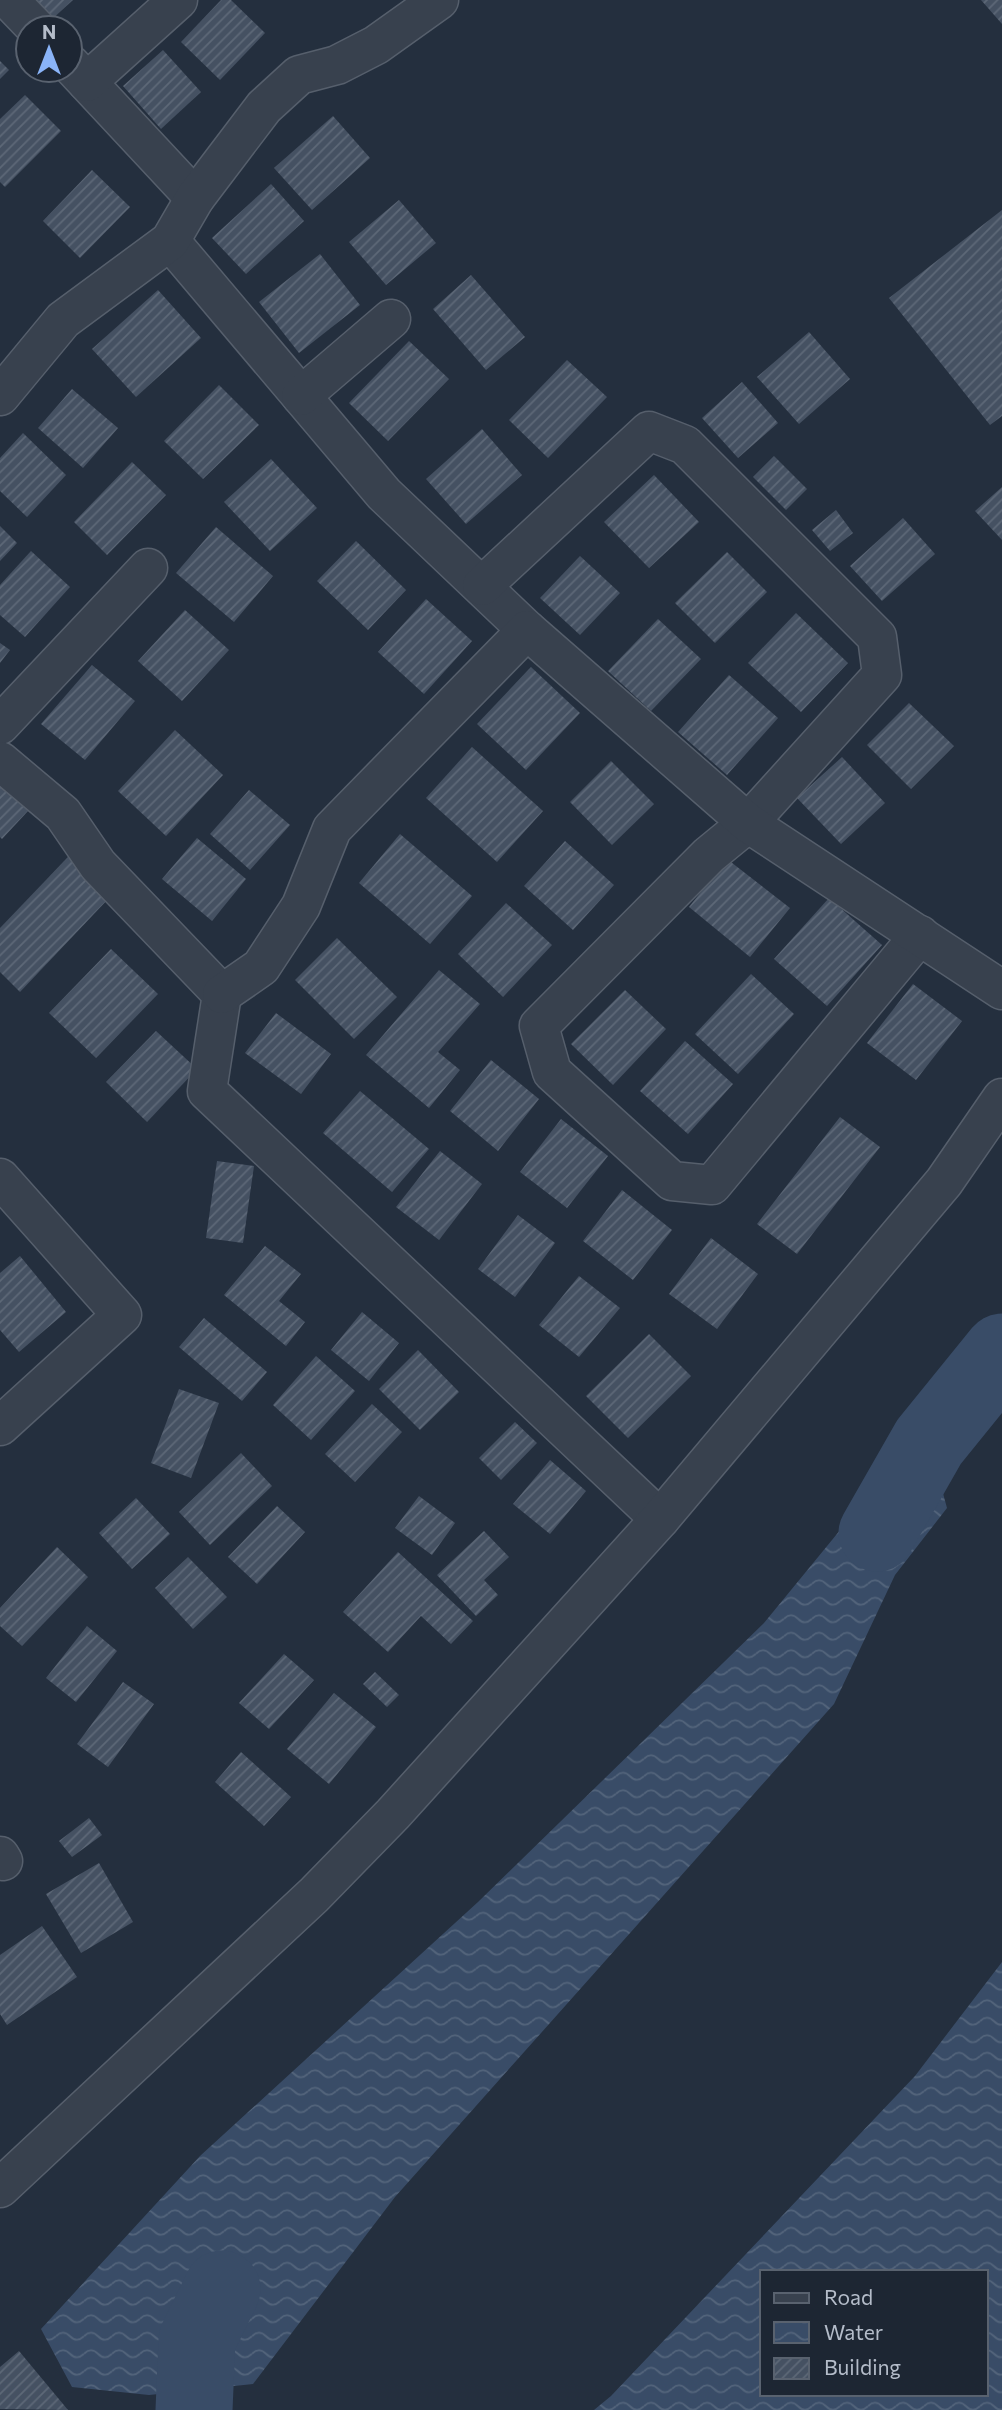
<svg xmlns="http://www.w3.org/2000/svg" width="1002" height="2410" viewBox="0 0 1002 2410" font-family="Commissioner,sans-serif">
  <defs>
    <pattern id="water-waves" width="16" height="10" patternUnits="userSpaceOnUse" patternTransform="scale(1.75)"><rect width="16" height="10" fill="#394c67"/><path d="M0 5q4-4 8 0t8 0" fill="none" stroke="#53647b"/></pattern>
    <pattern id="building-hatch" width="6" height="6" patternUnits="userSpaceOnUse" patternTransform="scale(1.75)"><rect width="6" height="6" fill="#455162"/><path d="M-1 1l2-2M0 6l6-6M5 7l2-2" fill="none" stroke="#5d6877"/></pattern>
  </defs>
  <rect width="100%" height="100%" fill="#242f3e"/>
  <!-- water -->
  <g fill="url(#water-waves)" fill-rule="evenodd">
    <polygon points="929,1442 947,1508 895,1575 834,1704 395,2197 253,2384 149,2395 72,2387 41,2329 200,2156 478,1902 764,1623 891,1468"/>
    <path d="M1002 1962V2410H594L611 2396 915 2076ZM762 2272H986V2394H762Z"/>
  </g>
  <g fill="none" stroke-linecap="round" stroke-linejoin="round">
    <!-- river -->
    <g stroke="#394c67" stroke-width="77">
      <polyline points="877,1533 929,1442 1002,1352"/>
      <polyline points="194,2410 197,2340 222,2289"/>
    </g>
  </g>
  <!-- building -->
  <g fill="url(#building-hatch)">
    <polygon points="32,0 73,0 51,20"/>
    <polygon points="221,0 231,0 265,33 220,80 181,42"/>
    <polygon points="981,0 1002,0 1002,24"/>
    <polygon points="163,50 201,92 161,129 123,86"/>
    <polygon points="0,61 9,70 0,79"/>
    <polygon points="25,95 61,131 5,187 0,182 0,119"/>
    <polygon points="333,116 370,158 312,210 274,168"/>
    <polygon points="92,170 130,207 80,258 43,221"/>
    <polygon points="271,184 304,221 246,274 212,238"/>
    <polygon points="399,200 436,243 386,285 349,242"/>
    <polygon points="1002,210 1002,416 990,425 889,298"/>
    <polygon points="320,254 360,305 299,353 259,302"/>
    <polygon points="471,275 525,337 486,370 433,309"/>
    <polygon points="158,290 201,338 136,397 92,349"/>
    <polygon points="809,332 850,379 799,424 757,377"/>
    <polygon points="409,341 449,379 388,441 349,403"/>
    <polygon points="567,360 607,397 548,458 509,420"/>
    <polygon points="742,382 778,423 738,458 702,418"/>
    <polygon points="219,385 259,425 203,479 164,441"/>
    <polygon points="72,389 118,428 83,468 38,428"/>
    <polygon points="482,429 522,475 466,524 426,479"/>
    <polygon points="23,433 66,475 27,517 0,491 0,458"/>
    <polygon points="774,456 807,489 786,510 753,477"/>
    <polygon points="271,459 317,508 270,551 224,502"/>
    <polygon points="132,462 166,495 107,555 74,522"/>
    <polygon points="654,475 699,522 649,568 604,522"/>
    <polygon points="1002,487 1002,540 975,511"/>
    <polygon points="836,510 853,533 830,551 812,530"/>
    <polygon points="903,518 935,554 882,601 850,566"/>
    <polygon points="0,526 17,543 0,561"/>
    <polygon points="216,527 273,576 234,622 176,573"/>
    <polygon points="356,541 406,590 368,630 317,581"/>
    <polygon points="31,551 70,587 25,637 0,615 0,585"/>
    <polygon points="727,552 767,592 715,643 675,603"/>
    <polygon points="580,556 620,593 580,635 540,598"/>
    <polygon points="426,599 472,641 424,694 378,652"/>
    <polygon points="185,610 229,650 182,701 138,661"/>
    <polygon points="796,613 848,663 801,712 748,663"/>
    <polygon points="658,619 701,659 651,711 608,671"/>
    <polygon points="0,643 10,650 0,663"/>
    <polygon points="92,665 135,701 85,760 41,724"/>
    <polygon points="531,667 580,713 526,770 477,724"/>
    <polygon points="729,675 778,718 727,775 678,732"/>
    <polygon points="909,703 954,746 911,789 867,745"/>
    <polygon points="175,730 223,775 166,836 118,791"/>
    <polygon points="472,747 543,811 497,862 426,798"/>
    <polygon points="842,757 885,803 841,844 797,798"/>
    <polygon points="611,761 654,804 612,845 570,802"/>
    <polygon points="0,785 28,811 2,839 0,837"/>
    <polygon points="249,790 290,825 250,870 210,834"/>
    <polygon points="400,834 472,896 430,944 359,883"/>
    <polygon points="197,838 246,879 212,921 162,879"/>
    <polygon points="565,841 614,885 573,930 524,886"/>
    <polygon points="68,857 110,897 20,992 0,972 0,928"/>
    <polygon points="727,859 790,908 750,957 689,907"/>
    <polygon points="829,898 882,945 827,1006 774,959"/>
    <polygon points="506,903 552,945 503,997 458,954"/>
    <polygon points="337,938 397,997 354,1039 295,980"/>
    <polygon points="111,949 158,994 96,1058 49,1013"/>
    <polygon points="439,970 480,1004 438,1052 460,1070 429,1108 366,1055"/>
    <polygon points="751,974 794,1014 738,1074 695,1034"/>
    <polygon points="913,984 962,1021 916,1080 867,1043"/>
    <polygon points="625,990 666,1029 613,1085 571,1044"/>
    <polygon points="276,1013 331,1054 301,1094 245,1053"/>
    <polygon points="156,1031 197,1069 147,1122 106,1082"/>
    <polygon points="685,1041 733,1084 688,1134 640,1091"/>
    <polygon points="491,1060 539,1099 498,1151 450,1111"/>
    <polygon points="360,1091 429,1149 392,1192 323,1133"/>
    <polygon points="840,1117 880,1147 797,1254 757,1224"/>
    <polygon points="561,1119 608,1156 567,1208 520,1172"/>
    <polygon points="440,1151 482,1184 439,1240 396,1207"/>
    <polygon points="217,1161 254,1166 243,1243 206,1238"/>
    <polygon points="622,1190 672,1230 633,1280 583,1241"/>
    <polygon points="518,1215 555,1243 515,1297 478,1269"/>
    <polygon points="711,1238 758,1274 717,1329 669,1294"/>
    <polygon points="265,1246 301,1274 279,1301 305,1322 286,1346 224,1295"/>
    <polygon points="20,1256 66,1312 19,1352 0,1330 0,1273"/>
    <polygon points="579,1276 620,1308 579,1357 539,1325"/>
    <polygon points="362,1312 399,1343 369,1381 331,1350"/>
    <polygon points="204,1318 267,1372 242,1401 179,1347"/>
    <polygon points="649,1334 691,1376 628,1438 586,1396"/>
    <polygon points="418,1350 459,1392 420,1430 379,1389"/>
    <polygon points="316,1356 355,1391 311,1440 273,1405"/>
    <polygon points="179,1389 219,1403 191,1478 151,1463"/>
    <polygon points="372,1404 402,1432 355,1482 325,1454"/>
    <polygon points="515,1422 537,1443 501,1480 479,1458"/>
    <polygon points="241,1453 272,1486 210,1545 179,1512"/>
    <polygon points="550,1460 586,1491 550,1534 513,1504"/>
    <polygon points="419,1496 455,1523 432,1555 395,1528"/>
    <polygon points="136,1498 170,1534 132,1569 99,1533"/>
    <polygon points="277,1506 305,1532 257,1584 228,1557"/>
    <polygon points="484,1531 509,1557 484,1580 498,1595 476,1616 437,1575"/>
    <polygon points="57,1547 88,1577 22,1646 0,1626 0,1608"/>
    <polygon points="398,1552 473,1621 451,1644 421,1616 388,1652 343,1612"/>
    <polygon points="188,1557 227,1597 193,1629 155,1588"/>
    <polygon points="87,1626 117,1651 76,1702 46,1678"/>
    <polygon points="284,1654 314,1680 269,1729 239,1703"/>
    <polygon points="375,1672 399,1695 387,1707 363,1684"/>
    <polygon points="123,1682 154,1704 108,1767 77,1744"/>
    <polygon points="334,1693 376,1727 329,1784 287,1749"/>
    <polygon points="241,1752 291,1797 264,1826 215,1782"/>
    <polygon points="89,1818 102,1835 72,1857 59,1841"/>
    <polygon points="99,1863 133,1922 81,1953 46,1894"/>
    <polygon points="42,1926 77,1977 7,2025 0,2014 0,1955"/>
    <polygon points="19,2351 68,2410 0,2409 0,2367"/>
  </g>
  <g fill="none" stroke-linecap="round" stroke-linejoin="round">
    <!-- minor casing -->
    <g stroke="#565f6c" stroke-width="41">
      <g id="minor">
        <polyline points="9,0 36,28"/>
        <polyline points="70,64 195,198"/>
        <polyline points="87,82 178,0"/>
        <polyline points="170,241 384,494 527,630"/>
        <polyline points="0,396 63,320 170,241 195,198 264,107 299,75 337,65 376,45 439,0"/>
        <polyline points="301,396 391,319"/>
        <polyline points="482,586 649,431 685,445 877,637 882,675 748,823 709,855 539,1026 552,1072 672,1181 712,1185 920,935"/>
        <polyline points="0,725 148,568"/>
        <polyline points="0,761 63,814 98,865 222,994 207,1091 660,1519"/>
        <polyline points="222,994 261,967 301,906 332,829 527,630 748,823 1002,990"/>
        <polyline points="0,1178 122,1315 0,1426"/>
        <polyline points="0,1856 3,1861"/>
        <polyline points="0,2188 314,1895 393,1814 660,1519 944,1182 1002,1098"/>
      </g>
    </g>
    <!-- minor -->
    <use href="#minor" stroke="#38414e" stroke-width="38"/>
  </g>
  <!-- legend -->
  <rect x="760" y="2270" width="228" height="126" fill="#1d2633" stroke="#59626f" stroke-width="2"/>
  <rect x="774" y="2293" width="35" height="10" fill="#38414e" stroke="#59626f" stroke-width="2"/>
  <text x="824" y="2305" font-size="21" fill="#b4bcc9">Road</text>
  <rect x="774" y="2322" width="35" height="21" fill="url(#water-waves)" stroke="#59626f" stroke-width="2"/>
  <text x="824" y="2340" font-size="21" fill="#b4bcc9">Water</text>
  <rect x="774" y="2358" width="35" height="21" fill="url(#building-hatch)" stroke="#59626f" stroke-width="2"/>
  <text x="824" y="2375" font-size="21" fill="#b4bcc9">Building</text>
  <!-- north arrow -->
  <g transform="translate(49 49)"><circle r="33" fill="#1d2633" stroke="#59626f" stroke-width="2"/>
  <path d="M0-5L12 26L0 18L-12 26Z" fill="#8ab4f8"/>
  <text y="-10" font-size="19" font-weight="bold" text-anchor="middle" fill="#b4bcc9">N</text>
  </g>
</svg>
